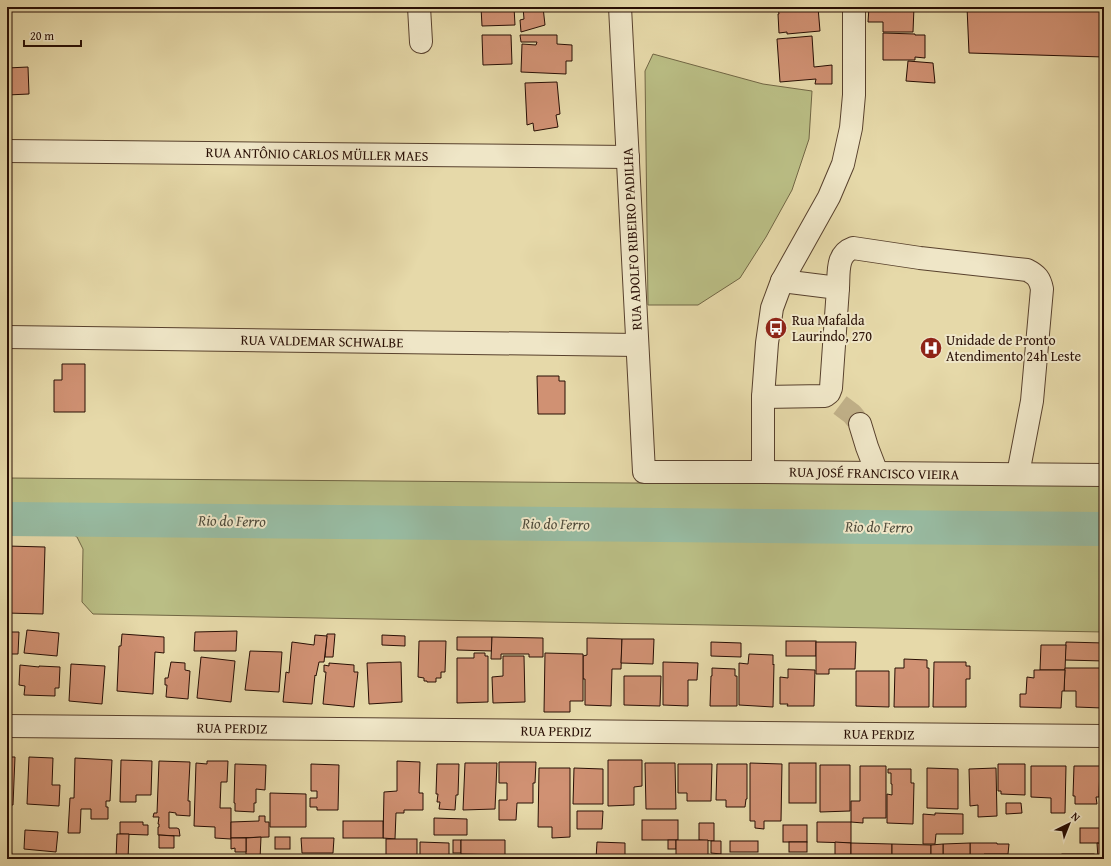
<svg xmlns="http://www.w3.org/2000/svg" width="1111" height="866" viewBox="0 0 1111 866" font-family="'Gentium Book Plus',serif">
  <rect width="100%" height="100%" fill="#e6d9a9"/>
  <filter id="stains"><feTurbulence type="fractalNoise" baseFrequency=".005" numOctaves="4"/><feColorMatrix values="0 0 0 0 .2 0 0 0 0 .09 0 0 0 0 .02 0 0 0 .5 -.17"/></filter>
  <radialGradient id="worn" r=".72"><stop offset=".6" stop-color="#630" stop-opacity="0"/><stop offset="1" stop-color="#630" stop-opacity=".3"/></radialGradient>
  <!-- green -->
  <g fill="#babe85" stroke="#716644">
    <polygon points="653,54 763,84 812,91 809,139 792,190 766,237 740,278 698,305 648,305 645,71"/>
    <polygon points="7,478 633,483 1104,484 1104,632 93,614 82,602 83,549 77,537 63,528 7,528"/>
  </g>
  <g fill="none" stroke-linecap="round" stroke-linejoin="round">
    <!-- river -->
    <polyline stroke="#98bba2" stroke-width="34" points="7,519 1104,529"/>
  </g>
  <!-- building -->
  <g fill="#d09173" stroke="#280e04">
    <polygon points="481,7 514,7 515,25 482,26"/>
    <polygon points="523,7 543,7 545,25 521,32 520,20 524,19"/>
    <polygon points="778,7 818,7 820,31 787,34 787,32 779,33 778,14 779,14"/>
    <polygon points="869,7 914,7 913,32 883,32 883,22 868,22"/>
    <polygon points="967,7 1104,7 1104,57 969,53"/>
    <polygon points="883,33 915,34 915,35 925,35 925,58 915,57 915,60 883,60"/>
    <polygon points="482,35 511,35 512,64 483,65"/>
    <polygon points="520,35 557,35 557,44 572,45 572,61 566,61 566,74 521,72 522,44 536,45 537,42 521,42"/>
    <polygon points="812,36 814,67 832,65 832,84 815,84 816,79 780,82 777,39"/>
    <polygon points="908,61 933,63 935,83 906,81"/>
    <polygon points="28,67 29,94 7,95 7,68"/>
    <polygon points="557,82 560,114 556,115 558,127 534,131 533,123 527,125 525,83"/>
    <polygon points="62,364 85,364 85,412 54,412 54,380 62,380"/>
    <polygon points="537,376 559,376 559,381 565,381 565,414 538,414"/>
    <polygon points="7,546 45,547 43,614 7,613"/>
    <polygon points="27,630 59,633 57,656 24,653"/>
    <polygon points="237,631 236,651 194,651 195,632"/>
    <polygon points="7,632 19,632 18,654 7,654"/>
    <polygon points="122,634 164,637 164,653 155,652 153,694 117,691 119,646 121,646"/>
    <polygon points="327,634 335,634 333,657 325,657"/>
    <polygon points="315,635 327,636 324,662 319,662 316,676 315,675 312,704 283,702 286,672 289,673 292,642 314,645"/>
    <polygon points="382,635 405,636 405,646 382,645"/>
    <polygon points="457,637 492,637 492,651 457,650"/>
    <polygon points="492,637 543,638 543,657 529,657 529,654 501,654 501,659 491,659"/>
    <polygon points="587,638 622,639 621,669 612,669 611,706 585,705 585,679 583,679 583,656 587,655"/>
    <polygon points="622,639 654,639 653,664 621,663"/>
    <polygon points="419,641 446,641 445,672 441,672 441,678 436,678 436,682 427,682 427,681 424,681 424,678 418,677"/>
    <rect x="786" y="641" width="30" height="15"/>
    <polygon points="711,642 741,643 741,657 711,656"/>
    <polygon points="816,642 856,642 855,669 829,669 829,674 816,674"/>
    <polygon points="1066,642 1104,643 1104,661 1065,660"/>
    <polygon points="1041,645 1066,645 1065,670 1040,670"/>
    <polygon points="250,651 282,652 279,692 245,690"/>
    <polygon points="474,653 485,653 485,656 488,656 488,702 457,703 457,658 474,658"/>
    <polygon points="545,653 583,654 583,701 570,701 570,712 544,712"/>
    <polygon points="749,654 773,655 773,665 774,664 773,707 739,705 739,663 748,664"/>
    <polygon points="503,656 524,656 525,702 493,703 492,677 503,676"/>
    <polygon points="201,657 235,661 231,702 197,698"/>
    <polygon points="904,659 927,660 927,668 929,668 929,707 894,707 895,668 904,668"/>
    <polygon points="171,662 185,663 185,670 190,671 188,699 166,697 167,685 165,685 165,678 168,678"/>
    <polygon points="401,662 402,702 369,704 367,663"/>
    <polygon points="663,662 698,663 697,680 688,680 688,706 663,705"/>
    <polygon points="934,662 966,662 966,666 970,666 970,679 966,679 966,707 933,707"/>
    <polygon points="329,663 354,665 354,672 358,672 354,707 323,704 326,672 324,672 324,665 329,666"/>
    <polygon points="71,664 105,666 102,704 69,701"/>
    <polygon points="20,665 39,667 39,666 60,667 59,688 55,688 55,696 24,695 25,686 19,685"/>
    <polygon points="712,668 735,669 735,676 737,676 737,706 710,706 711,676 712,676"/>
    <polygon points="1065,668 1104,668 1102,708 1076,707 1076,691 1064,691"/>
    <polygon points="788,669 815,670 814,706 787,706 788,704 780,704 780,677 788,678"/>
    <polygon points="1034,670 1065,670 1064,691 1062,691 1061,708 1020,707 1020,694 1026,694 1027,677 1034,678"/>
    <polygon points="856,671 889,671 889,707 856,706"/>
    <polygon points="624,676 661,676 660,706 624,705"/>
    <polygon points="7,757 15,757 13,805 7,805"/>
    <polygon points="29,757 53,758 52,785 60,785 59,806 27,804"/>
    <polygon points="75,758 112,760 110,801 106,801 106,807 108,807 108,819 91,819 91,809 81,809 80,833 68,833 70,798 74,798"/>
    <polygon points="121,760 152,761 151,795 136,795 136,802 120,802"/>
    <polygon points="608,760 642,760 642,786 634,787 634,805 608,806"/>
    <polygon points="159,761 190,762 188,801 190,801 190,816 176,815 176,813 169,812 169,828 177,828 179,829 180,836 158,835 158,827 159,827 159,824 158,824 159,817 153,817 154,813 157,813"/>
    <polygon points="207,761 228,761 227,782 221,782 220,808 231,808 231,839 215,838 215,827 194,826 196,763 207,764"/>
    <polygon points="397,761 420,762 419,793 423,793 423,810 404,810 404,813 396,813 395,839 383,838 384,792 397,791"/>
    <polygon points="499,762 536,762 535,783 533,783 533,803 517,803 516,820 499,820 499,800 507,800 507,783 499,783"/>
    <polygon points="465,763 497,763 495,809 463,810"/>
    <polygon points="645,763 675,763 676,809 646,809"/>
    <polygon points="750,763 782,764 781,821 764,821 764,829 755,828 755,821 750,821"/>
    <rect x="789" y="763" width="27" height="40"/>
    <polygon points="235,764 266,765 265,790 256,789 256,803 254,803 254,812 235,811 235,803 234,803"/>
    <polygon points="311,764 339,765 338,810 317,810 317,807 310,807 310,798 317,798 317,791 311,791"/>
    <polygon points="437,764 459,764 458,795 456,795 455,810 439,809 440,802 437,802 438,794 436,794"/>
    <polygon points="678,764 712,764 711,801 687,801 687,793 678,793"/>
    <polygon points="717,764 747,764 747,799 746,799 745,807 726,807 726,800 716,800"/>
    <polygon points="998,764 1025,764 1025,795 1001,794 1001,791 998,791"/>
    <polygon points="820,765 850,765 850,811 820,812"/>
    <polygon points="860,766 886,766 886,818 863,818 863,823 851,822 851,801 860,801"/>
    <polygon points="1031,766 1066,766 1065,813 1051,813 1051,798 1031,797"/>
    <polygon points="1074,766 1100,766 1099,797 1096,797 1097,804 1075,804 1075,796 1073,796"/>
    <polygon points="539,768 570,768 570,837 552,838 552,827 538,827"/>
    <polygon points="574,768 603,769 603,804 573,804"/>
    <polygon points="927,768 958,769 958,809 927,808"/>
    <polygon points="996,768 997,816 978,817 978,805 970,806 969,769"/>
    <polygon points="888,769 911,769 911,783 914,783 913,824 887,823 887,794 892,795 892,784 891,784 891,773 888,773"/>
    <polygon points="270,793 306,794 306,827 270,827"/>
    <polygon points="1006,803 1021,803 1022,813 1006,814"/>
    <polygon points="577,811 603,811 602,829 577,829"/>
    <polygon points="935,813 963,814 963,834 936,834 935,844 923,844 923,814 935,815"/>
    <polygon points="259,816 265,816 265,822 269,822 269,837 231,838 231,822 259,821"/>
    <polygon points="434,818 467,819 467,835 434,835"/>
    <rect x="642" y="820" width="36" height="20"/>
    <rect x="343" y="821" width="40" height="17"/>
    <polygon points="120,822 143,822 143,825 148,825 148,835 120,834"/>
    <polygon points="817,822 851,822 851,843 817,842"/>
    <polygon points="699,823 714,823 714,841 699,840"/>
    <rect x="783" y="825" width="24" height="17"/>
    <rect x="1080" y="828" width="20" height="15"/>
    <polygon points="25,830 58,832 56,852 24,849"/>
    <polygon points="117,834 129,834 128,859 116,859"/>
    <polygon points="159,835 174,836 174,848 159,848"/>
    <polygon points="261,837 260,859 246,859 246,838"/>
    <rect x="275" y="837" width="15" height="12"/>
    <polygon points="231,838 246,838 246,852 235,852 235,848 231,849"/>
    <polygon points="301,838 334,838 333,853 302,853"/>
    <rect x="386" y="839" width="31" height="16"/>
    <rect x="453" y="840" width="8" height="13"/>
    <polygon points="461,840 505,840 505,855 461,854"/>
    <rect x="668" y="840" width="8" height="9"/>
    <polygon points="676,840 708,840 708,858 676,857"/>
    <polygon points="711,841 721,841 721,854 711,853"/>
    <rect x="730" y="841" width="28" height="11"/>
    <polygon points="420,842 449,843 449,859 420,859"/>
    <polygon points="597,842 625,843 625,859 596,859"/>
    <rect x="789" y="842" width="18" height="10"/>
    <polygon points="835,842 851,843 851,856 835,855"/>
    <polygon points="851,843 892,844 892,858 851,857"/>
    <polygon points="970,843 997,843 997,844 1009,844 1008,854 984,854 984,859 970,859"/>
    <polygon points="970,843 970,859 943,859 943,844"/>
    <polygon points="1097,843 1104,844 1104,859 1098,859"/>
    <polygon points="892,844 931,845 931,859 892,858"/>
    <polygon points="943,844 943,856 931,856 931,845"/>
    <polygon points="7,845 11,845 12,857 13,858 13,859 7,859"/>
    <rect x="1062" y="854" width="32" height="5"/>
    <polygon points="633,855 675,857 675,859 633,859"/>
  </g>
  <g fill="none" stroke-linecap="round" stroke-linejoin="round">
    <!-- minor-tunnel -->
    <polyline stroke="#c0b088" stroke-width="22" stroke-dasharray="22 11" stroke-linecap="butt" points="840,405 852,414 860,424"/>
    <!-- minor casing -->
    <g stroke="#58412d" stroke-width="24">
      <g id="minor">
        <polyline points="419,7 421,42"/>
        <polyline points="620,7 644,472 763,472 1104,475"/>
        <polyline points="7,151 628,157"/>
        <path d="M838 288C839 273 836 254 853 248L920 258 1027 270C1037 275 1040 279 1042 289L1032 401 1018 474"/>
        <polyline points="7,337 637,345"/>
        <polyline points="763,397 825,396 829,393 831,388 838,288 782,281"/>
        <polyline points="860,424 867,447 877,473"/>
        <polyline points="763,472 763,397 767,343 772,308 782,281 829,197 843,164 851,128 854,95 854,7"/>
        <polyline points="7,726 1104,736"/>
      </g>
    </g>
    <!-- minor -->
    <use href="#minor" stroke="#efe6c7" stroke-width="22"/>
  </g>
  <!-- icons -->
  <defs>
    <g id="bus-disc" transform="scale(1.15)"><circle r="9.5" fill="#8f2418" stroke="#efe6c7"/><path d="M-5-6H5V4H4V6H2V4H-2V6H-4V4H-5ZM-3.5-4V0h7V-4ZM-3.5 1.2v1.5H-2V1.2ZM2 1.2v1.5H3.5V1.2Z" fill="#fff"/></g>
    <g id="hospital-disc" transform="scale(1.15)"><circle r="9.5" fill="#8f2418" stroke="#efe6c7"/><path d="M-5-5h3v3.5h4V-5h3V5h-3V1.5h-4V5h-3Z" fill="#fff"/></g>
  </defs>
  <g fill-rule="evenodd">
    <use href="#bus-disc" x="776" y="328"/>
    <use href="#hospital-disc" x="931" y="348"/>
  </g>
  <g text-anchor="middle" stroke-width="4" stroke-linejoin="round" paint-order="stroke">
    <!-- street labels -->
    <g font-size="14" fill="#280e04" stroke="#efe6c7">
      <text transform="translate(317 154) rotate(1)" y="5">RUA ANTÔNIO CARLOS MÜLLER MAES</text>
      <text transform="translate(632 239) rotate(-93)" y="5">RUA ADOLFO RIBEIRO PADILHA</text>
      <text transform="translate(322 341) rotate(1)" y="5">RUA VALDEMAR SCHWALBE</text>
      <text transform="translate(874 473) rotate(1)" y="5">RUA JOSÉ FRANCISCO VIEIRA</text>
      <text transform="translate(232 728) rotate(1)" y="5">RUA PERDIZ</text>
      <text transform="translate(556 731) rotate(1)" y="5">RUA PERDIZ</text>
      <text transform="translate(879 734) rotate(1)" y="5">RUA PERDIZ</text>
    </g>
    <!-- poi labels -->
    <g font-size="14" fill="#280e04" stroke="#efe6c7" text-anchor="start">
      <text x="792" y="325">Rua Mafalda<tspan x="792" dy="16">Laurindo, 270</tspan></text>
      <text x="946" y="345">Unidade de Pronto<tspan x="946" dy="16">Atendimento 24h Leste</tspan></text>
    </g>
    <!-- water labels -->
    <g font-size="15" font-style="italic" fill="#4f4b3b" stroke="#efe6c7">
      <text transform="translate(232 521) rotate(1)" y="5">Rio do Ferro</text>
      <text transform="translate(556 524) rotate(1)" y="5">Rio do Ferro</text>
      <text transform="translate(879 527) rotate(1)" y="5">Rio do Ferro</text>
    </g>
  </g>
  <!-- margin -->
  <rect width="1111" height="866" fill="none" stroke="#e6d9a9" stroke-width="24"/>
  <rect x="8" y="8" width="1095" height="850" fill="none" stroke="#280e04" stroke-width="2"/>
  <rect x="12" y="12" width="1087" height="842" fill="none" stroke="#280e04"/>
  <!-- north arrow -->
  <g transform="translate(1069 824) rotate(43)" stroke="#efe6c7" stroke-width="3" paint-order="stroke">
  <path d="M0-3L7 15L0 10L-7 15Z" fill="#280e04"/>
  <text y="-6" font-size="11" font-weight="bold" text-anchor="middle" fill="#280e04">N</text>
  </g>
  <!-- scale -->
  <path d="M24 40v6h57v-6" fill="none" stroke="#280e04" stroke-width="2"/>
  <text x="30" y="40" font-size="12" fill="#280e04" stroke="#efe6c7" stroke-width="3" paint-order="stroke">20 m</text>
  <rect width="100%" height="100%" filter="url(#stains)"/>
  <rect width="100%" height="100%" fill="url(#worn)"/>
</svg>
